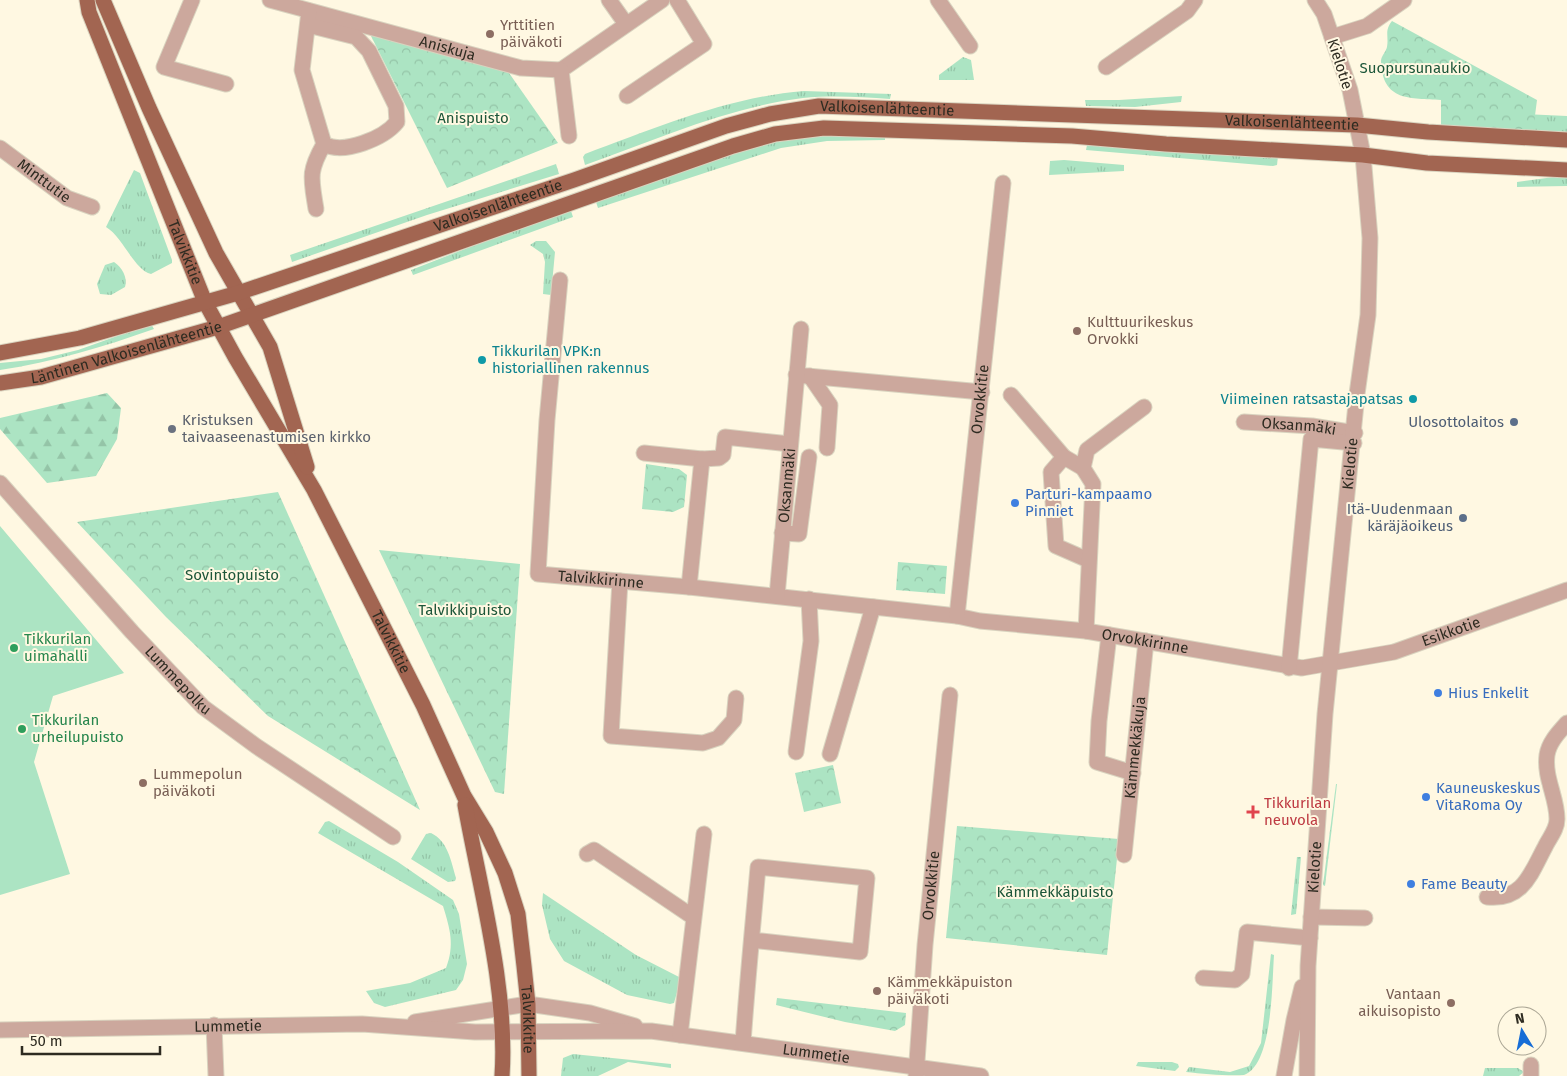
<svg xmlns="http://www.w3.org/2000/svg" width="1567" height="1076" viewBox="0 0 1567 1076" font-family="'Fira Sans',sans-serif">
  <defs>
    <pattern id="grass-tufts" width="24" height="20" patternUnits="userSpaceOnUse" patternTransform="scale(1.25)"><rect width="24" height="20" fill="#ace4c3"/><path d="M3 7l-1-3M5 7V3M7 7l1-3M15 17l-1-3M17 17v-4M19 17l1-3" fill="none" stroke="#94c4a7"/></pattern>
    <pattern id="forest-firs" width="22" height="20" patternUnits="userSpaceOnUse" patternTransform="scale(1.25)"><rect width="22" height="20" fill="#ace4c3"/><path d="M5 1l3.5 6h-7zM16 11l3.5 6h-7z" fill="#94c4a7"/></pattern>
    <pattern id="park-crowns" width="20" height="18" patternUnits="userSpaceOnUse" patternTransform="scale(1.25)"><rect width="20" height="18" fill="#ace4c3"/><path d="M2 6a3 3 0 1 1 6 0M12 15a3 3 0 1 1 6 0" fill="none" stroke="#94c4a7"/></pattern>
  </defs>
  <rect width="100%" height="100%" fill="#fff8e2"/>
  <!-- grass -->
  <g fill="url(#grass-tufts)">
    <polygon points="963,57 971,60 974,80 939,80 939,75"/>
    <path d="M804 91 891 94 890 99C861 97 832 95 803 98 728 107 656 140 585 165L583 157 585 154C656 128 728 97 804 91Z"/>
    <polygon points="1182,96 1181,102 1135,107 1086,106 1085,100 1119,100"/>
    <polygon points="1445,110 1567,116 1567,132 1441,125 1441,113"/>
    <polygon points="836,133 885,134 885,140 827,141 781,148 598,208 595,199 771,142"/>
    <polygon points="1087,145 1278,156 1277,165 1273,166 1086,150"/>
    <polygon points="1064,160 1124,165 1124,171 1049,175 1050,161"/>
    <polygon points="556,164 559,174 427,215 292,262 290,255"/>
    <path d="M134 170 140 173 172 260V263L151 274C134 270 123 237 106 227Z"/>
    <polygon points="1554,177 1567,178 1567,186 1517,187 1517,182"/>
    <polygon points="570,208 573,217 413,275 411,270"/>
    <polygon points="536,241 546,241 555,252 551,295 543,294 545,262 543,254 530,245"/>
    <path d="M114 262C122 267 128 278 125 287L111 295 100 294 97 284 105 265Z"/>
    <path d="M151 324 154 329C103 347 53 362 0 370V363L41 359 78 350Z"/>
    <polygon points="1336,784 1337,784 1325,886 1323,885"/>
    <path d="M329 821 398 862 453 900 459 914 467 964 463 980 456 990 385 1007 374 1003 366 991 410 983 446 968C455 945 450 929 443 906L318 833 325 822Z"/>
    <path d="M431 833C448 841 451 861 456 878L455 881 448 882 411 859 426 834Z"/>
    <polygon points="1297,857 1301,857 1296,914 1291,915"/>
    <polygon points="543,893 636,955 681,978 674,1003 670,1004 627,995 564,961 550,939 542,905"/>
    <path d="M1271 954 1274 955C1272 982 1273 1065 1244 1075 1228 1076 1203 1074 1186 1072L1189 1067 1230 1072 1249 1066 1261 1043Z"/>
    <polygon points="573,1054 671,1064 671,1068 628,1062 598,1076 561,1076 563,1058"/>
    <polygon points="1138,1062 1172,1062 1178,1064 1179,1067 1175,1071 1136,1066"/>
    <polygon points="1485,1068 1518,1068 1524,1072 1519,1076 1483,1076"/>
  </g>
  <!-- forest -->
  <polygon fill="url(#forest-firs)" points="107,393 121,408 117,439 96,476 47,483 0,429 0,418"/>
  <!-- park -->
  <g fill="url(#park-crowns)">
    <path d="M1392 21 1537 100 1533 131 1441 125V100C1411 98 1382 102 1381 61 1381 56 1386 52 1387 47 1389 36 1384 31 1392 21Z"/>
    <polygon points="369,32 507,70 558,143 447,188"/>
    <polygon points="646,464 679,469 687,475 684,507 673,512 642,509"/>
    <polygon points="278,492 420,810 268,716 166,617 77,522"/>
    <polygon points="379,550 520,564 504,794 495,792"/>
    <polygon points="898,562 947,566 945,594 896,590"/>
    <polygon points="833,765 841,803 804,812 795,773"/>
    <polygon points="957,826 1119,839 1107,955 946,938"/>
    <polygon points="777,998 906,1013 905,1025 895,1031 845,1022 776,1005"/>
  </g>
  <!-- pitch -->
  <polygon fill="#ace4c3" points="0,526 124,673 53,696 34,762 70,874 0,895"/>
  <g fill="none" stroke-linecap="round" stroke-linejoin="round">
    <!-- minor casing -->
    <g stroke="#d9d3bf" stroke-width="17">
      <g id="minor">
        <polyline points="192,0 164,67 226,84"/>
        <path id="s1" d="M270 0 521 68 561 70"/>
        <polyline points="609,0 626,24"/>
        <polyline points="938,0 970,46"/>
        <path d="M308 25 356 37 369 51 396 106 397 122C384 138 344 155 324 144L302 70 309 11"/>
        <polyline points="1332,37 1367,26 1404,0"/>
        <polyline points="1106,67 1187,11 1195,0"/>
        <polyline points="561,70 662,0"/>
        <polyline points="561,70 569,136"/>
        <polyline points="627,96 704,44 677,0"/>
        <path id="s2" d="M0 148 67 198 92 207"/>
        <path d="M316 209C311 178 308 172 324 144"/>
        <path id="s3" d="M560 280 547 420 538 574 689 587 957 616 980 621 1086 631 1302 668 1394 652 1567 590"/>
        <polyline points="796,375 982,392"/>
        <polyline points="810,376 830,405 827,448"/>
        <polyline points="1011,395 1064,457 1083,468"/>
        <path id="s4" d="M1244 422 1312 426 1355 433"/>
        <polyline points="644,453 702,459 689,587"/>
        <polyline points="1064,457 1051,472 1056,546 1088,560"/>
        <polyline points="702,459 719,458 723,455 725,437 790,444"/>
        <path id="s5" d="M0 483 132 632 203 707 256 746 393 837"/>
        <polyline points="782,533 799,534 809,457"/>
        <polyline points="620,581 611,736 703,743 718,738 734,720 736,698"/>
        <path id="s6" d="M777 596 801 329"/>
        <path id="s7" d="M957 616 1003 183"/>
        <polyline points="1086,631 1093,484 1083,468 1087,450 1144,407"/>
        <polyline points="1109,635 1099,721 1097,762 1133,773"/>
        <polyline points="1289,668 1311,439 1354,443"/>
        <polyline points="796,752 811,641 809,599"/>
        <polyline points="830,754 873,607"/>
        <polyline points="587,854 594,850 693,917"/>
        <path id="s8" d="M1124 855 1146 641"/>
        <path d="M1487 897C1523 901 1531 873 1545 847 1549 838 1557 830 1557 819 1557 797 1544 778 1547 755 1549 742 1559 732 1567 723"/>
        <polyline points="1311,917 1365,918"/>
        <polyline points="1203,978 1235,980 1242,974 1247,932 1310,938"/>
        <polyline points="415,1022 528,1004 590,1013 635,1026"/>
        <polyline points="214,1025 216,1076"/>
        <path id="s9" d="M0 1030 362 1024 475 1032 651 1031 981 1076"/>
        <polyline points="680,1035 704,834"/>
        <path d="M743 1043C747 984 753 925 758 867L867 878 860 952 752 940"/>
        <path id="s10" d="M916 1076 925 945 950 695"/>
        <polyline points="1284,1076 1294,1020 1302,987"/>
        <path id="s11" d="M1307 1076 1308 966 1325 714 1357 394 1368 315 1370 238 1363 155 1350 90 1324 14 1315 0"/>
        <polyline points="1531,1076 1531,1065"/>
      </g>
    </g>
    <!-- major casing -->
    <g stroke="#d9d3bf" stroke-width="17">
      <g id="major">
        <path id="s12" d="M87 0 89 12 205 302 235 357 314 490 423 705 464 796 486 832 505 873 518 914 524 966 528 1004 529 1076"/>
        <polyline points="103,0 149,108 216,253 270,347 307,467"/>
        <path id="s13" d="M0 353 80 338 238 293 574 180 726 126 770 114 819 106 1357 125 1428 132 1567 140"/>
        <path id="s14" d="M0 383 41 377 218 327 733 146 775 134 824 128 1072 136 1166 144 1363 155 1427 163 1567 170"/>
        <path d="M465 805C480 889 508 990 502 1076"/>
      </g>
    </g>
    <!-- minor -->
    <use href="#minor" stroke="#cca89d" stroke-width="15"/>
    <!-- major -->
    <use href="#major" stroke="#a26551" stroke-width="15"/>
  </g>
  <!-- markers -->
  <g fill="#8d6e63" stroke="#fff8e2" stroke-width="2">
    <circle cx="490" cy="34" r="5"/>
    <circle cx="1077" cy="331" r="5"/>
    <circle cx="143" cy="783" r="5"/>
    <circle cx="877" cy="991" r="5"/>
    <circle cx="1451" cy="1003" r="5"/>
  </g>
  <g fill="#0f9aa8" stroke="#fff8e2" stroke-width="2">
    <circle cx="482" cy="360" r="5"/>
    <circle cx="1413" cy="399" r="5"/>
  </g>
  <g fill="#5c6f8a" stroke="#fff8e2" stroke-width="2">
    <circle cx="1514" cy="422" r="5"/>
    <circle cx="1463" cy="518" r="5"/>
  </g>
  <circle fill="#6b7280" stroke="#fff8e2" stroke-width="2" cx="172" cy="429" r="5"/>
  <g fill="#3f7fe0" stroke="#fff8e2" stroke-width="2">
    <circle cx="1015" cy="503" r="5"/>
    <circle cx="1438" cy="693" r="5"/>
    <circle cx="1426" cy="797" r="5"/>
    <circle cx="1411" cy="884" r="5"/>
  </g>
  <g fill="#2e9e5b" stroke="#fff8e2" stroke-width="2">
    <circle cx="14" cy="648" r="5"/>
    <circle cx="22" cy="729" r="5"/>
  </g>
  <path fill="#e0444e" stroke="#fff8e2" stroke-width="2" d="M1250.5 804.5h5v5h5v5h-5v5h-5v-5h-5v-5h5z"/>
  <g text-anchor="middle" stroke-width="4" stroke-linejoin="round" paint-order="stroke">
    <!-- education labels -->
    <g font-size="15" fill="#785e54" stroke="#fff8e2" text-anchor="start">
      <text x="500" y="30">Yrttitien<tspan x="500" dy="17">päiväkoti</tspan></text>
      <text x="1087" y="327">Kulttuurikeskus<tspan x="1087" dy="17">Orvokki</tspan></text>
      <text x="153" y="779">Lummepolun<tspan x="153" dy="17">päiväkoti</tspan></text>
      <text x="887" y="987">Kämmekkäpuiston<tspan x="887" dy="17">päiväkoti</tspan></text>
      <text x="1441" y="999" text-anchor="end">Vantaan<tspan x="1441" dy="17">aikuisopisto</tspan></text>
    </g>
    <!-- street labels -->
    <g font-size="15" fill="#2e2b21" stroke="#fff8e2">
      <text dy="5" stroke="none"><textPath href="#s1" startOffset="184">Aniskuja</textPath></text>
      <text transform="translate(1340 64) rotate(72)" y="5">Kielotie</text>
      <text dy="5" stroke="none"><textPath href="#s13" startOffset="925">Valkoisenlähteentie</textPath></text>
      <text dy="5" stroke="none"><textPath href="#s13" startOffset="1330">Valkoisenlähteentie</textPath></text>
      <text dy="5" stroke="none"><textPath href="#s2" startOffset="55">Minttutie</textPath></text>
      <text dy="5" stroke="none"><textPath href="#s13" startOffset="520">Valkoisenlähteentie</textPath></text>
      <text dy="5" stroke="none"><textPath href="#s12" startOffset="271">Talvikkitie</textPath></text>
      <text dy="5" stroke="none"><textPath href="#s14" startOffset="130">Läntinen Valkoisenlähteentie</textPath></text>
      <text dy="5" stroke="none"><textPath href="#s7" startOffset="218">Orvokkitie</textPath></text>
      <text dy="5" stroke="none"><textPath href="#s4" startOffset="55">Oksanmäki</textPath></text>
      <text dy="5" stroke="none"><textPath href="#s11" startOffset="614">Kielotie</textPath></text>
      <text dy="5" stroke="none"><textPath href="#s6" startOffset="111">Oksanmäki</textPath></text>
      <text dy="5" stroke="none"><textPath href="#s3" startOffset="358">Talvikkirinne</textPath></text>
      <text dy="5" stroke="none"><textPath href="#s3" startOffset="1219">Esikkotie</textPath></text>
      <text dy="5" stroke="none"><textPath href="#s12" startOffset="712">Talvikkitie</textPath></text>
      <text dy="5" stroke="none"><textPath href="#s3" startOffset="906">Orvokkirinne</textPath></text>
      <text dy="5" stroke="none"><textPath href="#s5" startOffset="266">Lummepolku</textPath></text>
      <text dy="5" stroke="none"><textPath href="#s8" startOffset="108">Kämmekkäkuja</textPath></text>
      <text dy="5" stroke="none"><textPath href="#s11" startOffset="209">Kielotie</textPath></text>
      <text dy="5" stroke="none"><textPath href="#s10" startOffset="191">Orvokkitie</textPath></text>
      <text dy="5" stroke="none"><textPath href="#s12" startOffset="1119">Talvikkitie</textPath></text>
      <text dy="5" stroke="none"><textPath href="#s9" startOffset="228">Lummetie</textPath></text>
      <text dy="5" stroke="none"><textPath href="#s9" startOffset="818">Lummetie</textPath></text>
    </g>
    <!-- park labels -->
    <g font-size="15" fill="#1c5639" stroke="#fff8e2">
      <text x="1415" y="73">Suopursunaukio</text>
      <text x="473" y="123">Anispuisto</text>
      <text x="232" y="580">Sovintopuisto</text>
      <text x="465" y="615">Talvikkipuisto</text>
      <text x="1055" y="897">Kämmekkäpuisto</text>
    </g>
    <!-- culture labels -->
    <g font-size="15" fill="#0d838f" stroke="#fff8e2" text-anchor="start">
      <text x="492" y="356">Tikkurilan VPK:n<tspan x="492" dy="17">historiallinen rakennus</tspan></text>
      <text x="1403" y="404" text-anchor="end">Viimeinen ratsastajapatsas</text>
    </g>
    <!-- worship labels -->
    <g font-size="15" fill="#5b616d" stroke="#fff8e2" text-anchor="start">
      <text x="182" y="425">Kristuksen<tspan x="182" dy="17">taivaaseenastumisen kirkko</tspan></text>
    </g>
    <!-- service labels -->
    <g font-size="15" fill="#4e5e75" stroke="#fff8e2" text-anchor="end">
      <text x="1504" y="427">Ulosottolaitos</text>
      <text x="1453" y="514">Itä-Uudenmaan<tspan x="1453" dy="17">käräjäoikeus</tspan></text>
    </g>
    <!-- shop labels -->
    <g font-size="15" fill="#366cbe" stroke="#fff8e2" text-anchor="start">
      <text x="1025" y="499">Parturi-kampaamo<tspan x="1025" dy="17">Pinniet</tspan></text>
      <text x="1448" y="698">Hius Enkelit</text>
      <text x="1436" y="793">Kauneuskeskus<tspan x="1436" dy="17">VitaRoma Oy</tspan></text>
      <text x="1421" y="889">Fame Beauty</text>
    </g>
    <!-- leisure labels -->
    <g font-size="15" fill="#27864d" stroke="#fff8e2" text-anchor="start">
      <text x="24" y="644">Tikkurilan<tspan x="24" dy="17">uimahalli</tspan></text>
      <text x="32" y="725">Tikkurilan<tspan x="32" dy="17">urheilupuisto</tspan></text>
    </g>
    <!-- health labels -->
    <g font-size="15" fill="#be3a42" stroke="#fff8e2" text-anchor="start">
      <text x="1264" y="808">Tikkurilan<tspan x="1264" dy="17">neuvola</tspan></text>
    </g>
  </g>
  <!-- north arrow -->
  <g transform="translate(1522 1031) rotate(350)"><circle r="24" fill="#fff8e2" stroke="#aba695"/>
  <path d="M0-4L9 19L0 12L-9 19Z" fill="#176dd6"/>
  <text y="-8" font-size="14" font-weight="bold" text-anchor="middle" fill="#2e2b21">N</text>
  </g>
  <!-- scale -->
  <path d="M22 1046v8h138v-8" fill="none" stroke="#2e2b21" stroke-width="2.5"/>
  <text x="30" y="1046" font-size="15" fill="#2e2b21" stroke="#fff8e2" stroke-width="4" paint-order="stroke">50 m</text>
</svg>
